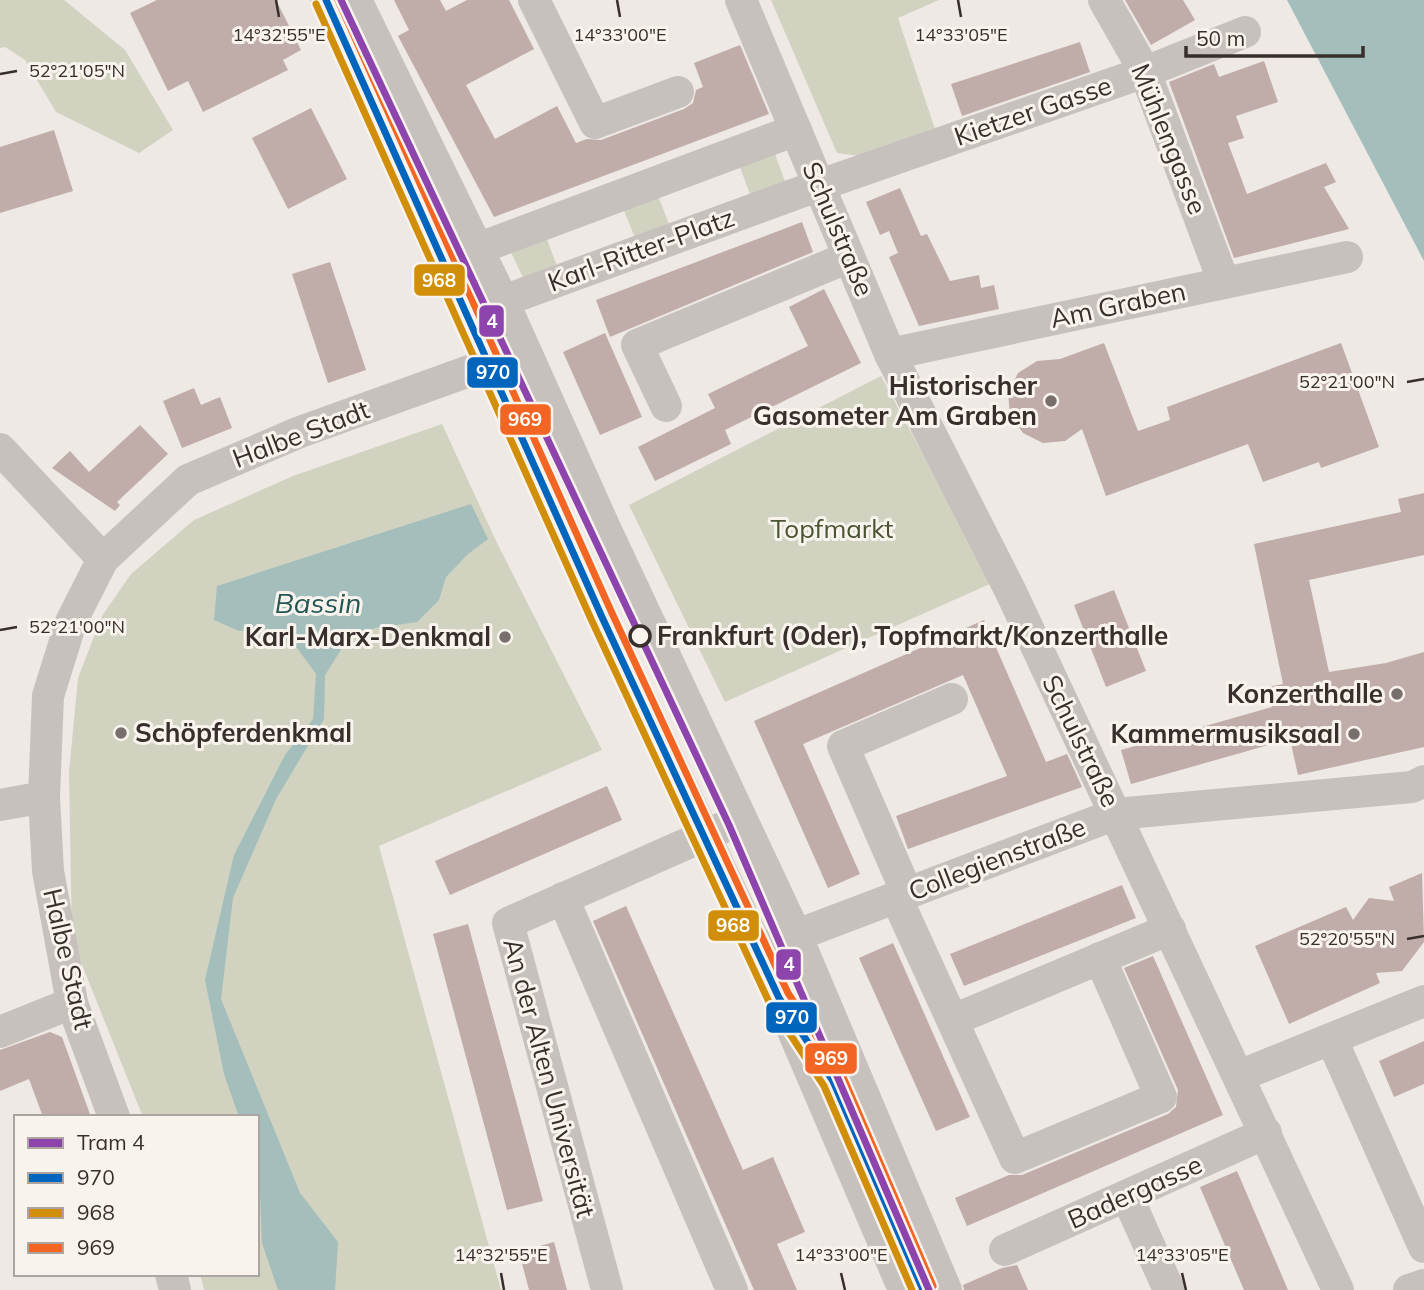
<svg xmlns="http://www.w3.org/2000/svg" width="1424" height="1290" viewBox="0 0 1424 1290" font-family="Mulish,sans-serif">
  <rect width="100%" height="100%" fill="#eee9e4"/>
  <!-- green -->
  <g fill="#d1d2c0">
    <polygon points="0,0 64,0 125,50 173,130 139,153 56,112 25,60 5,47 0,48"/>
    <polygon points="771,0 939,0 898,18 936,132 860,156 837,153"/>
    <polygon points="773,149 786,184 751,197 738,162"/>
    <polygon points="657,193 670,227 636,240 622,206"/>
    <polygon points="545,234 558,269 525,282 509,248"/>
    <polygon points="881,376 992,583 725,702 629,505"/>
    <polygon points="442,424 496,541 602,750 379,846 501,1290 204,1290 200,1274 257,1274 257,1117 143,1117 72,940 69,772 78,678 102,616 131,574 194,520 293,476"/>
  </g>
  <!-- water -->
  <g fill="#a3bebb">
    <polygon points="1287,0 1424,0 1424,261"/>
    <polygon points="471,504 488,539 468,554 446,577 439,600 417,622 375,628 346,642 325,675 324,719 276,799 233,898 221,999 300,1193 338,1242 335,1290 278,1290 262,1243 257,1117 239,1117 224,1074 205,980 234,855 285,755 313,719 316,674 297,648 269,629 239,631 214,620 217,586"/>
  </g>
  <!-- building -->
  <g fill="#c0aca8">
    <polygon points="157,0 276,0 301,50 283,60 288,70 203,112 188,81 168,91 130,13"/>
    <polygon points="394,0 440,0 446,11 467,0 509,0 534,49 466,85 495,139 557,106 576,143 587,139 601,140 684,109 693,103 696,90 703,87 694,63 740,45 769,114 494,217 398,36 409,30"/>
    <polygon points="1125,0 1183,0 1195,20 1151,45"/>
    <polygon points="1080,42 1090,72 962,116 951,84"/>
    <polygon points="1264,61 1278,102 1236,116 1244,138 1228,143 1247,194 1326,163 1336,182 1324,187 1349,229 1234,258 1169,82 1214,64 1219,77"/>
    <polygon points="311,108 347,179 288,209 252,138"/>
    <polygon points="54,130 73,191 0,213 0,147"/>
    <polygon points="900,188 921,236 927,234 950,281 979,275 981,288 994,285 999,309 919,326 889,257 898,253 889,231 880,235 866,202"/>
    <polygon points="802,222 813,252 610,337 596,300"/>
    <polygon points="330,262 366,370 328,383 292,274"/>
    <polygon points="824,289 861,363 725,430 731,444 655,481 638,447 715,408 708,394 808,346 789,307"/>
    <polygon points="605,333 642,417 600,435 563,352"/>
    <polygon points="1104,343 1138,431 1170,420 1167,407 1341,343 1379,447 1321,468 1319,462 1263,482 1248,444 1106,496 1082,429 1065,441 1043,443 1023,433 1010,415 1008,393 1018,373 1037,361 1060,359"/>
    <polygon points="194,388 201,405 220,397 232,428 182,448 163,401"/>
    <polygon points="140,425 168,454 117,502 120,505 115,511 52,468 70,451 89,472"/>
    <polygon points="1424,493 1424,555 1309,580 1329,672 1386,663 1424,652 1424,747 1298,775 1290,739 1131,784 1121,750 1272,707 1268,687 1283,684 1254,544 1401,512 1398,499"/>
    <polygon points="1114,590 1146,671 1106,687 1074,605"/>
    <polygon points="984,620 1046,762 1067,754 1082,787 908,849 896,816 1007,776 963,675 803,744 860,874 828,888 754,721"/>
    <polygon points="607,786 622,820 450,895 435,861"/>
    <polygon points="1422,873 1424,942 1402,971 1376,973 1380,983 1289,1024 1255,946 1346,907 1353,920 1369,898 1394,901 1389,887"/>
    <polygon points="1122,885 1136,918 964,986 950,954"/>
    <polygon points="626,906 743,1170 773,1157 805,1232 777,1244 797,1290 754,1290 593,921"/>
    <polygon points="468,924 543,1201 507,1210 433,934"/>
    <polygon points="893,943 970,1117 936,1131 859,958"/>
    <polygon points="1153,956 1223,1115 967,1226 955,1198 1009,1175 1022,1175 1168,1114 1176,1107 1178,1090 1124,968"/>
    <polygon points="50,1032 62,1037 91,1117 43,1117 29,1079 0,1091 0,1050"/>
    <polygon points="1424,1041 1424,1084 1394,1097 1379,1061"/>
    <polygon points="1237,1171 1288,1290 1244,1290 1200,1187"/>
    <polygon points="554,1242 567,1290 529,1290 519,1252"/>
    <polygon points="1017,1265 1028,1290 964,1290 963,1285 1002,1268"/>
  </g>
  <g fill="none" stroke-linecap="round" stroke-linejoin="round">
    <!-- minor -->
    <g stroke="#c7c1be" stroke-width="32">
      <polyline points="326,0 601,615 758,949 904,1290"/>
      <polyline points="356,0 503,301 604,526 796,935 946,1290"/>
      <polyline points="534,0 595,123 678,92"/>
      <polyline points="741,0 890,354 1010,590 1338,1290"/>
      <polyline points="1104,0 1145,72 1224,283"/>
      <polyline points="466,264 477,249 796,130"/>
      <polyline points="482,298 503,301 820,185 1145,72 1245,32"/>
      <polyline points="890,354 1347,257"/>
      <polyline points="666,406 637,345 849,257"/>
      <polyline points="0,449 103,559"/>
      <polyline points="0,805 44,797"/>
      <polyline points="907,893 843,746 952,699"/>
      <polyline points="896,897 1015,1158 1161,1097 1100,958"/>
      <polyline points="563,898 732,1290"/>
      <polyline points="776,943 1116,814 1412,787 1424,781"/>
      <polyline points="953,1020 1170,929"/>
      <polyline points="0,1032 72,1003"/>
      <polyline points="1332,1040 1424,1247"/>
      <polyline points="1239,1076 1424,1001"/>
      <polyline points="114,1117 72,1003 48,871 44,797 48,696 71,622 103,559 188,480 300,432 508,357"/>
      <polyline points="1127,1196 1169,1290"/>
      <polyline points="1005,1250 1266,1133"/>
      <polyline points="171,1274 175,1290"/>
      <polyline points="607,1290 508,923 722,828"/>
      <polyline points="1409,1290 1424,1285"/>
    </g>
    <!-- bus-1 casing -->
    <g stroke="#f9f3ee" stroke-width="12">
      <polyline id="bus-1" points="326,0 601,615 779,998 833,1081 923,1290"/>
    </g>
    <!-- bus-2 casing -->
    <g stroke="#f9f3ee" stroke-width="12">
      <polyline id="bus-2" points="316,4 591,619 769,1002 824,1086 912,1290"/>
    </g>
    <!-- bus-3 casing -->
    <g stroke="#f9f3ee" stroke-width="12">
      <polyline id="bus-3" points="338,0 611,611 788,993 843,1077 933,1286"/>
    </g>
    <!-- bus-1 -->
    <use href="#bus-1" stroke="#0065bd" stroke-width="7"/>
    <!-- bus-2 -->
    <use href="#bus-2" stroke="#d18e09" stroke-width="7"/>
    <!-- bus-3 -->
    <use href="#bus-3" stroke="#f26522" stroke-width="7"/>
    <!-- tram-1 casing -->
    <g stroke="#f9f3ee" stroke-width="12">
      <polyline id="tram-1" points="341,0 729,825 929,1290"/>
    </g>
    <!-- tram-1 -->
    <use href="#tram-1" stroke="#8e44ad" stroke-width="7"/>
  </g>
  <!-- ticks -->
  <path fill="none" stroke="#382e2c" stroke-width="2.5" d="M276 0 279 17M617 0 620 17M958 0 961 17M0 74 17 71M1407 382 1424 379M0 630 17 627M1407 939 1424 936M501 1273 504 1290M841 1273 845 1290M1182 1273 1186 1290"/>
  <!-- markers -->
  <g fill="#786f6c" stroke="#f9f3ee" stroke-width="2.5">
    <circle cx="1051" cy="401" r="7"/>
    <circle cx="505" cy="637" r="7"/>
    <circle cx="1397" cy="694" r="7"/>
    <circle cx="121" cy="733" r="7"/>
    <circle cx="1354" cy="734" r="7"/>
  </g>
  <circle fill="#f9f3ee" stroke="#382e2c" stroke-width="3.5" cx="640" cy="636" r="10"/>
  <g text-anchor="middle" stroke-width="6" stroke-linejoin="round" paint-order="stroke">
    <!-- street labels -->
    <g font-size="26" fill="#382e2c" stroke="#f9f3ee">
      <text transform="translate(1033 111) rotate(-19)" y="9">Kietzer Gasse</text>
      <text transform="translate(1169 139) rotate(68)" y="9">Mühlengasse</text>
      <text transform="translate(838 229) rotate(67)" y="9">Schulstraße</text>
      <text transform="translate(641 250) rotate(-20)" y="9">Karl-Ritter-Platz</text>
      <text transform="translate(1118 305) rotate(-12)" y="9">Am Graben</text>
      <text transform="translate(301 434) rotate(-21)" y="9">Halbe Stadt</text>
      <text transform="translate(1081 741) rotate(64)" y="9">Schulstraße</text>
      <text transform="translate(997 859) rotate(-21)" y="9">Collegienstraße</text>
      <text transform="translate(68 959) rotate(77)" y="9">Halbe Stadt</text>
      <text transform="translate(549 1078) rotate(75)" y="9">An der Alten Universität</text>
      <text transform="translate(1135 1192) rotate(-24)" y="9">Badergasse</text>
    </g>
    <!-- poi labels -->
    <g font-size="26" font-weight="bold" fill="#382e2c" stroke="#f9f3ee" text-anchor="end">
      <text x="1037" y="395">Historischer<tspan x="1037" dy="30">Gasometer Am Graben</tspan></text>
      <text x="491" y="646">Karl-Marx-Denkmal</text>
      <text x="1383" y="703">Konzerthalle</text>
      <text x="135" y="742" text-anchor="start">Schöpferdenkmal</text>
      <text x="1340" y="743">Kammermusiksaal</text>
    </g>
    <!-- park labels -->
    <g font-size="26" fill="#4b5431" stroke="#f9f3ee">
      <text x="832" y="538">Topfmarkt</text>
    </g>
    <!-- stop labels -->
    <g font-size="26" font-weight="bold" fill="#382e2c" stroke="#f9f3ee" text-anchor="start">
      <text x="657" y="645">Frankfurt (Oder), Topfmarkt/Konzerthalle</text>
    </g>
    <!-- water labels -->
    <g font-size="28" font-style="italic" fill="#245654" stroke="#f9f3ee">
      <text x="318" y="613">Bassin</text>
    </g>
  </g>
  <g font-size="18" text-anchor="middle" fill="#382e2c" stroke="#f9f3ee" stroke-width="6" stroke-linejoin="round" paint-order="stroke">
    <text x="279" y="41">14°32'55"E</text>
    <text x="620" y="41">14°33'00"E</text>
    <text x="961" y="41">14°33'05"E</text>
    <text x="77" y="77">52°21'05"N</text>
    <text x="1347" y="388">52°21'00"N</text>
    <text x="77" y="633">52°21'00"N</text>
    <text x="1347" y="945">52°20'55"N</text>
    <text x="501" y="1261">14°32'55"E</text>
    <text x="841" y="1261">14°33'00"E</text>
    <text x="1182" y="1261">14°33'05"E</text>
  </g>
  <g stroke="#f9f3ee" stroke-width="2.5">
    <rect x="413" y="263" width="53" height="34" rx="7" fill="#d18e09"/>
    <rect x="478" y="304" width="27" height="34" rx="7" fill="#8e44ad"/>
    <rect x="466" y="356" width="53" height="33" rx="7" fill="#0065bd"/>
    <rect x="499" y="403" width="53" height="33" rx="7" fill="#f26522"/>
    <rect x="707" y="909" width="53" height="33" rx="7" fill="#d18e09"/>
    <rect x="775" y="948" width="27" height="33" rx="7" fill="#8e44ad"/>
    <rect x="765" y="1001" width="53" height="33" rx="7" fill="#0065bd"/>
    <rect x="804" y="1042" width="54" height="33" rx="7" fill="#f26522"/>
  </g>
  <g font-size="19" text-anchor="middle" font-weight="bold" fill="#fff">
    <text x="439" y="287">968</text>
    <text x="492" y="328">4</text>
    <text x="493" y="379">970</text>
    <text x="525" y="426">969</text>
    <text x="733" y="932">968</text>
    <text x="789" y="971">4</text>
    <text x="792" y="1024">970</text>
    <text x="831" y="1065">969</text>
  </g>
  <!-- legend -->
  <rect x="14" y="1115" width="245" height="161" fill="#f9f3ee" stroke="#aca4a0" stroke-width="2"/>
  <rect x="28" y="1138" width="35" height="10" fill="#8e44ad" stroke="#aca4a0" stroke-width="2"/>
  <text x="77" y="1150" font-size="21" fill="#382e2c">Tram 4</text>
  <rect x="28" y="1173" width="35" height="10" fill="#0065bd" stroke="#aca4a0" stroke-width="2"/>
  <text x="77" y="1185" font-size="21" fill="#382e2c">970</text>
  <rect x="28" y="1208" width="35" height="10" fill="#d18e09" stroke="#aca4a0" stroke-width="2"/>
  <text x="77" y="1220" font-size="21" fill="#382e2c">968</text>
  <rect x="28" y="1243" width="35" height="10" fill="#f26522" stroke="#aca4a0" stroke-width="2"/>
  <text x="77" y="1255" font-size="21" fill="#382e2c">969</text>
  <!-- scale -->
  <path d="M1186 46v10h177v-10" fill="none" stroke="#382e2c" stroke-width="3.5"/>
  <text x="1196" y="46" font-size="21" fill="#382e2c" stroke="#f9f3ee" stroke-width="5" paint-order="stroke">50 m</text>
</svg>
